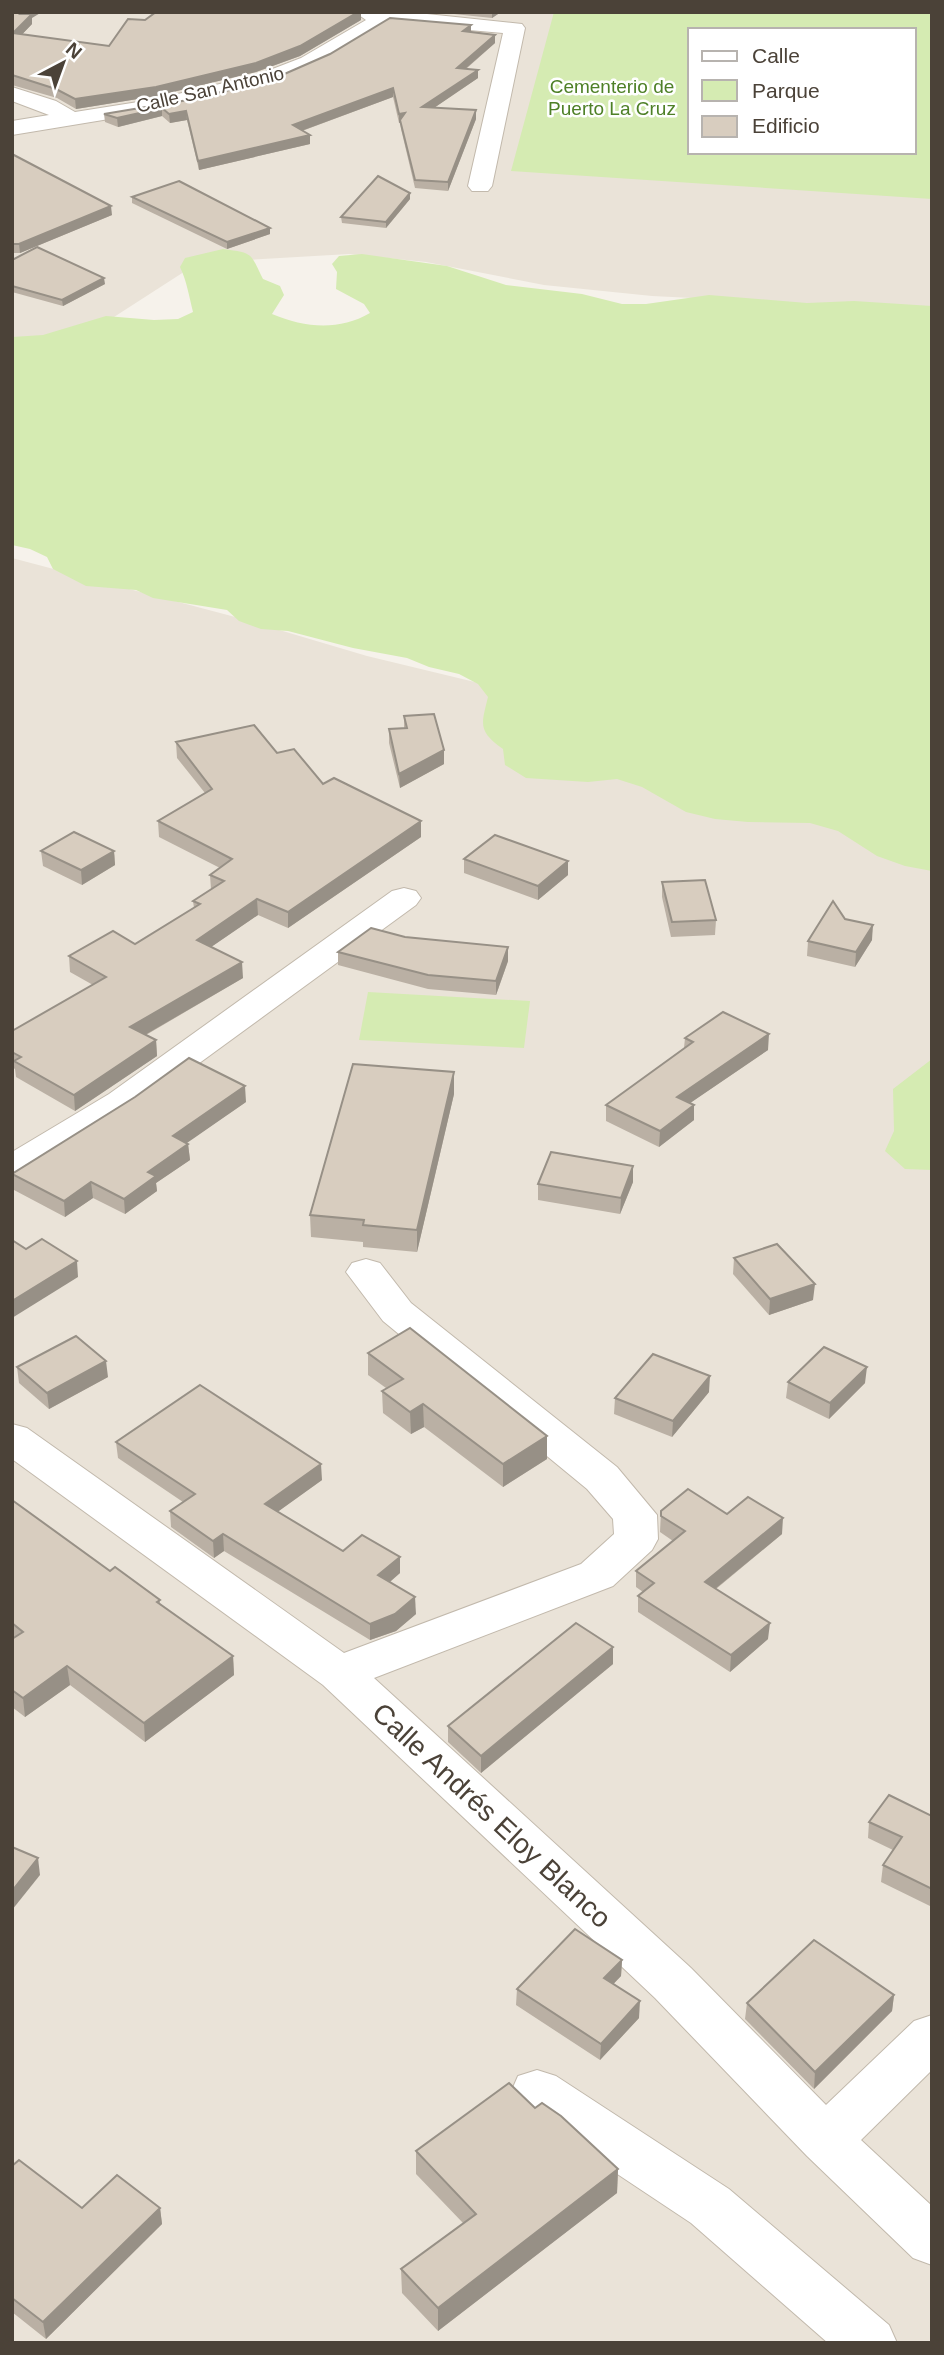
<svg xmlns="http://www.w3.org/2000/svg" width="944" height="2355" viewBox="0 0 944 2355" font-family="Helvetica,sans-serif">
  <rect width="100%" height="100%" fill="#f6f2eb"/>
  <!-- residential -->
  <g fill="#eae3d8" fill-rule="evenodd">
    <path d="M12 12H932V307L836 305 652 296 544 285 426 262 349 254 247 260 190 268 100 326 12 358ZM690 30H914V152H690Z"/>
    <polygon points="12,558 239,618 367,656 557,702 932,833 932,2343 12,2343"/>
  </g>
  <!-- green -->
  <g fill="#d5ebb2" fill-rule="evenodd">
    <path d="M554 12H932V199L511 171ZM690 30H914V152H690Z"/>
    <path d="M223 249C254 253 250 253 263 279L280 286 284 295 272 314C305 328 339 331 370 313L364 304 336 289 337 272 332 264 339 256 362 254 447 266 506 285 582 294 622 304H646L709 295 807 303 854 301 932 306V871L905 866 877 856 838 831 810 823 748 822 715 819 686 812 642 787 617 779 588 782 526 778 505 765 503 749C478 731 481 725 488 697L478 684 459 674 429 667 407 658 353 648 288 631 261 629 239 621 227 610 153 598 136 590 86 586 53 569 47 557 30 549 12 545V337L43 335 106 316 154 320 178 319 193 312C189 296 187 282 180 267L185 258Z"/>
    <polygon points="368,992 530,1001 524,1048 359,1040"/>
    <polygon points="932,1059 932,1170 905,1169 885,1151 894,1131 893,1089"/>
  </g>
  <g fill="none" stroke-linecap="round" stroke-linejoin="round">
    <!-- minor casing -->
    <g stroke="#c2b9ac" stroke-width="2">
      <g id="minor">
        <polygon points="361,12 408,12 522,24 525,28 492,186 488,191 472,191 468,186 503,33 390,23 329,60 272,85 194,105 12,135 12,121 49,115 12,101 12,87 56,101 75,112 157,99 257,75 301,58 366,20 359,15"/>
        <polygon points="404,888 416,891 421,898 416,905 135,1110 26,1177 12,1181 12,1152 109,1094 392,891"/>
        <polygon points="366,1259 380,1263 411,1303 617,1467 657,1515 658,1539 652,1550 613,1586 374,1678 691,1968 826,2105 914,2021 932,2015 932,2070 861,2140 932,2206 932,2265 913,2258 807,2156 655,1998 323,1685 12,1459 12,1424 27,1428 344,1653 581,1564 614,1534 613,1519 587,1489 383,1321 346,1272 352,1263"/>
        <polygon points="537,2070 556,2076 729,2189 889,2325 897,2343 828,2343 691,2223 518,2108 511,2092 518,2076"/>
      </g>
    </g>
    <!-- minor -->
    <use href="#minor" fill="#fff" fill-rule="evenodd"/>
  </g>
  <!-- wall -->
  <g fill="#bab0a4">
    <polygon points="12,12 32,18 32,24 22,34 109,46 145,20 361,20 300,56 256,72 156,96 76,109 57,98 12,85"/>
    <polygon points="435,12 498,12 498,14 492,18"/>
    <polygon points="471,32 495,35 495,43 466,69 478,78 434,108 476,119 448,191 415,188 401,129 400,122 399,123 393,97 302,131 310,135 310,144 199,170 187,120 170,123 162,116 118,127 105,122 104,114 194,99"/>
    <polygon points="12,154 112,215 20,253 12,253"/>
    <polygon points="410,193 410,199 386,228 342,223 341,217"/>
    <polygon points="132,197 270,228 270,234 227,249 132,203"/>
    <polygon points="12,260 105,284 63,306 12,292"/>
    <polygon points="404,716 444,750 444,764 400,788 389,743 389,729 404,728"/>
    <polygon points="176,742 277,753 323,784 421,837 288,928 258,915 211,947 243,978 146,1035 156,1040 157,1056 75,1111 16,1077 15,1069 12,1067 12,1031 93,985 70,972 69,956 135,944 194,908 193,901 211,889 210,875 220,868 159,837 158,821 205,793 177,758"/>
    <polygon points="41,851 114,851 115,865 82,885 43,866"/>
    <polygon points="464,859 568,861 568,875 538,900 464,873"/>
    <polygon points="662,882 716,920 715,935 671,937 662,897"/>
    <polygon points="405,937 508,947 508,961 496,995 428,989 338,965 338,952"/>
    <polygon points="872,940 855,967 807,956 808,941"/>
    <polygon points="685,1038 768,1050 690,1103 694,1120 659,1147 606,1121 606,1105 684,1048"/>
    <polygon points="454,1072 454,1094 417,1252 363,1247 363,1242 311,1237 310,1215"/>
    <polygon points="246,1102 186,1143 188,1144 190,1160 156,1183 157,1191 125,1214 93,1198 65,1217 14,1190 12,1174"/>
    <polygon points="633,1182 620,1214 538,1200 538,1184"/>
    <polygon points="734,1258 813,1300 769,1315 733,1274"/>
    <polygon points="368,1353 547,1459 503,1487 424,1427 411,1434 383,1413 382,1391 386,1388 368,1375"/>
    <polygon points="17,1367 108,1377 49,1409 19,1383"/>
    <polygon points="788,1382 865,1383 829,1419 786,1398"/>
    <polygon points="709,1392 672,1437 614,1414 615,1398"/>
    <polygon points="116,1442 322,1480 277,1512 343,1551 400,1557 400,1573 390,1582 416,1614 396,1631 370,1640 224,1551 214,1558 171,1527 170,1511 183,1502 118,1458"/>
    <polygon points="12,1500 110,1571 160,1600 160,1605 233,1656 234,1675 145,1742 70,1685 25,1717 12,1707"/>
    <polygon points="661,1511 727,1514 782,1534 716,1589 768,1639 730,1672 638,1612 638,1596 643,1592 636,1587 636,1571 673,1541 660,1532"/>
    <polygon points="613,1647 613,1664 481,1773 448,1742 448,1726"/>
    <polygon points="932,1816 932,1907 881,1882 883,1865 893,1850 868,1838 869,1822"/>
    <polygon points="622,1960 621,1976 613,1984 639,2018 600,2060 516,2005 517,1989"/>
    <polygon points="894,1995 892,2011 814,2089 745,2019 747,2003"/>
    <polygon points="535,2108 618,2169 617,2193 438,2331 402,2293 401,2269 463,2223 416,2174 416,2151"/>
    <polygon points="12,2166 82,2208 160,2208 162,2224 46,2339 12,2312"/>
  </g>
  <!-- shaded-wall -->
  <g fill="#979086">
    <polygon points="24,12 42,12 32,18 32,24 14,43 13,33 21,14"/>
    <polygon points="356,12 361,12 361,20 300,56 256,72 156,96 76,109 75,99"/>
    <polygon points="492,12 498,12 498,14 492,18"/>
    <polygon points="471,25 471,33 463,31"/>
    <polygon points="495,35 495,43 457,76 457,68"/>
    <polygon points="478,70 478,78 422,116 422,107"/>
    <polygon points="393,88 393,97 293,134 293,125"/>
    <polygon points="162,108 162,116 118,127 117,118"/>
    <polygon points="476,110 476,119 448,191 448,182"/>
    <polygon points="186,111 187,120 170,123 169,114"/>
    <polygon points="405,113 405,121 399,123 399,114"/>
    <polygon points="310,135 310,144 199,170 198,161"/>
    <polygon points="410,193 410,199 386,228 386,222"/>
    <polygon points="111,206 112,215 20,253 19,244"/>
    <polygon points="270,228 270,234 227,249 227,242"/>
    <polygon points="104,278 105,284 63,306 62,300"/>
    <polygon points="444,750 444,764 400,788 399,774"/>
    <polygon points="421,821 421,837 288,928 288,912"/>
    <polygon points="114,851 115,865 82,885 81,870"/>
    <polygon points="568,861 568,875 538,900 538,886"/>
    <polygon points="257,899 258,915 198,956 197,940"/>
    <polygon points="873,925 872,940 855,967 856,952"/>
    <polygon points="508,947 508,961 496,995 496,981"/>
    <polygon points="242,962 243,978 131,1043 130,1027"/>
    <polygon points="769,1034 768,1050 677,1112 677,1097"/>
    <polygon points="156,1040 157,1056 75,1111 74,1095"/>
    <polygon points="454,1072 454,1094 417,1252 417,1230"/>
    <polygon points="245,1086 246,1102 174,1152 173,1136"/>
    <polygon points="694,1105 694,1120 659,1147 660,1131"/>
    <polygon points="188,1144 190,1160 156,1183 157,1191 125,1214 124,1199 148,1172"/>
    <polygon points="633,1166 633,1182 620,1214 621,1198"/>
    <polygon points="91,1182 93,1198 65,1217 64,1201"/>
    <polygon points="77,1261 78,1277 12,1318 12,1301"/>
    <polygon points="815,1284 813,1300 769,1315 770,1299"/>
    <polygon points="106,1361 108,1377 49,1409 47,1393"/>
    <polygon points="867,1367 865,1383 829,1419 830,1403"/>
    <polygon points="710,1376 709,1392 672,1437 673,1421"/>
    <polygon points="423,1404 424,1427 411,1434 410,1412"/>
    <polygon points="547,1436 547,1459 503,1487 503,1464"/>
    <polygon points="321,1464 322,1480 265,1521 265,1504"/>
    <polygon points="783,1518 782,1534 704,1598 705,1582"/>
    <polygon points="223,1534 224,1551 214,1558 213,1541"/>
    <polygon points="400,1557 400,1573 378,1592 378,1575"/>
    <polygon points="415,1597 416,1614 396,1631 370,1640 370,1624"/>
    <polygon points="770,1623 768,1639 730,1672 731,1655"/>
    <polygon points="613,1647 613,1664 481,1773 481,1756"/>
    <polygon points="233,1656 234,1675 145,1742 144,1723"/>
    <polygon points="67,1666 70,1685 25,1717 23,1698"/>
    <polygon points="38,1858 40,1875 12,1910 12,1891"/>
    <polygon points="622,1960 621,1976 603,1995 604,1978"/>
    <polygon points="894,1995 892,2011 814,2089 815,2072"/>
    <polygon points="640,2001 639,2018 600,2060 601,2044"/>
    <polygon points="618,2169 617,2193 438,2331 438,2308"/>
    <polygon points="160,2208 162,2224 46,2339 43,2322"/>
  </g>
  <!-- building -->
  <g fill="#d8cdbf" stroke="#979086" stroke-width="2">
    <polygon points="12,12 24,12 21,14 32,14 13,33 109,46 128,19 145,20 156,12 358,12 300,46 256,63 156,87 75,99 56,89 12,75"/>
    <polygon points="390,18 471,25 463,31 495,35 457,68 478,70 422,107 476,110 448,182 415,180 400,120 405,113 399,114 393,88 293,125 310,135 198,161 186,111 169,114 162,108 117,118 104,114 194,99 273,79 330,54"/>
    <polygon points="12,154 111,206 19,244 12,244"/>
    <polygon points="378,176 410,193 386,222 341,217"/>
    <polygon points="179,181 270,228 227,242 132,197"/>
    <polygon points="37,247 104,278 62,300 12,286 12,260"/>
    <polygon points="434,714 444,750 399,774 389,729 407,728 404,716"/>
    <polygon points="254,725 277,753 294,749 323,784 334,778 421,821 288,912 257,899 197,940 242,962 130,1027 156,1040 74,1095 14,1061 21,1057 12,1052 12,1031 106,977 69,956 113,931 135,944 200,904 193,901 224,881 210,875 232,859 158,821 212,789 176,742"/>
    <polygon points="74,832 114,851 81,870 41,851"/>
    <polygon points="495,835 568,861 538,886 464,859"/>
    <polygon points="705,880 716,920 672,922 662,882"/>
    <polygon points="833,901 845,919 873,925 856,952 808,941"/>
    <polygon points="371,928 405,937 508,947 496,981 428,975 338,952"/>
    <polygon points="723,1012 769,1034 677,1097 694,1105 660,1131 606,1105 693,1042 685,1038"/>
    <polygon points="189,1058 245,1086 173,1136 188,1144 148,1172 156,1176 124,1199 91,1182 64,1201 12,1174 135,1097"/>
    <polygon points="353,1064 454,1072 417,1230 363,1225 364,1220 310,1215"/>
    <polygon points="551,1152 633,1166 621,1198 538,1184"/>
    <polygon points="42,1239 77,1261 12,1301 12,1240 26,1249"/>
    <polygon points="777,1244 815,1284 770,1299 734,1258"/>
    <polygon points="410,1328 547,1436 503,1464 423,1404 410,1412 382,1391 403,1379 368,1353"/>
    <polygon points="76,1336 106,1361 47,1393 17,1367"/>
    <polygon points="824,1347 867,1367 830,1403 788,1382"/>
    <polygon points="653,1354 710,1376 673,1421 615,1398"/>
    <polygon points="200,1385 321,1464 265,1504 343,1551 362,1535 400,1557 378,1575 415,1597 395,1614 370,1624 223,1534 213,1541 170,1511 195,1494 116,1442"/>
    <polygon points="688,1489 727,1514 748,1497 783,1518 705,1582 770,1623 731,1655 638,1596 654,1583 636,1571 685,1531 661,1516 661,1511"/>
    <polygon points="12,1500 110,1571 115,1567 160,1600 157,1602 233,1656 144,1723 67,1666 23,1698 12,1690 12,1639 23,1632 12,1623"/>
    <polygon points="576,1623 613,1647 481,1756 448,1726"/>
    <polygon points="889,1795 932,1816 932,1889 883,1865 902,1837 869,1822"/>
    <polygon points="12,1847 38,1858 12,1891"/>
    <polygon points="575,1929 622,1960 604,1978 640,2001 601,2044 517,1989"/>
    <polygon points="814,1940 894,1995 815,2072 747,2003"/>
    <polygon points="509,2083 535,2108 542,2103 561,2116 618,2169 438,2308 401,2269 476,2214 416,2151"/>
    <polygon points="19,2160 82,2208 117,2175 160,2208 43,2322 12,2298 12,2166"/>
  </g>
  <g text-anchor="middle" stroke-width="5" stroke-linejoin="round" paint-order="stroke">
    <!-- far-park labels -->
    <g font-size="19" fill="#4e8027" stroke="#fff">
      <text x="612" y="93">Cementerio de<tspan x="612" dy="22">Puerto La Cruz</tspan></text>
    </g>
    <!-- far-street labels -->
    <g font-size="19" fill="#4b4238" stroke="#fff">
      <text transform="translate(210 89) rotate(-13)" y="7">Calle San Antonio</text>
    </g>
    <!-- near-street labels -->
    <g font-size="28" fill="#4b4238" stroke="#fff">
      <text transform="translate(492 1815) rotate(43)" y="10">Calle Andrés Eloy Blanco</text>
    </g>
  </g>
  <!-- border -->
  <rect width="944" height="2355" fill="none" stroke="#4b4238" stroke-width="28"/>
  <!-- legend -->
  <rect x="688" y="28" width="228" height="126" fill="#ffffff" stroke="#b7b3af" stroke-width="2"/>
  <rect x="702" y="51" width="35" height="10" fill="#ffffff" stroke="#b7b3af" stroke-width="2"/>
  <text x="752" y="63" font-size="21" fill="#4b4238">Calle</text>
  <rect x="702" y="80" width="35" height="21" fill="#d5ebb2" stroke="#b7b3af" stroke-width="2"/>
  <text x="752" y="98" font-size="21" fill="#4b4238">Parque</text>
  <rect x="702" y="116" width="35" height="21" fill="#d8cdbf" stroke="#b7b3af" stroke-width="2"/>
  <text x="752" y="133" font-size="21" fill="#4b4238">Edificio</text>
  <!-- north arrow -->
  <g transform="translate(63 63) rotate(41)" stroke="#ffffff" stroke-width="5" paint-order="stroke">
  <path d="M0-5L12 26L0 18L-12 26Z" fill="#4b4238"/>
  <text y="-10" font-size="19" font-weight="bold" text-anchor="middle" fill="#4b4238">N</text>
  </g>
</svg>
